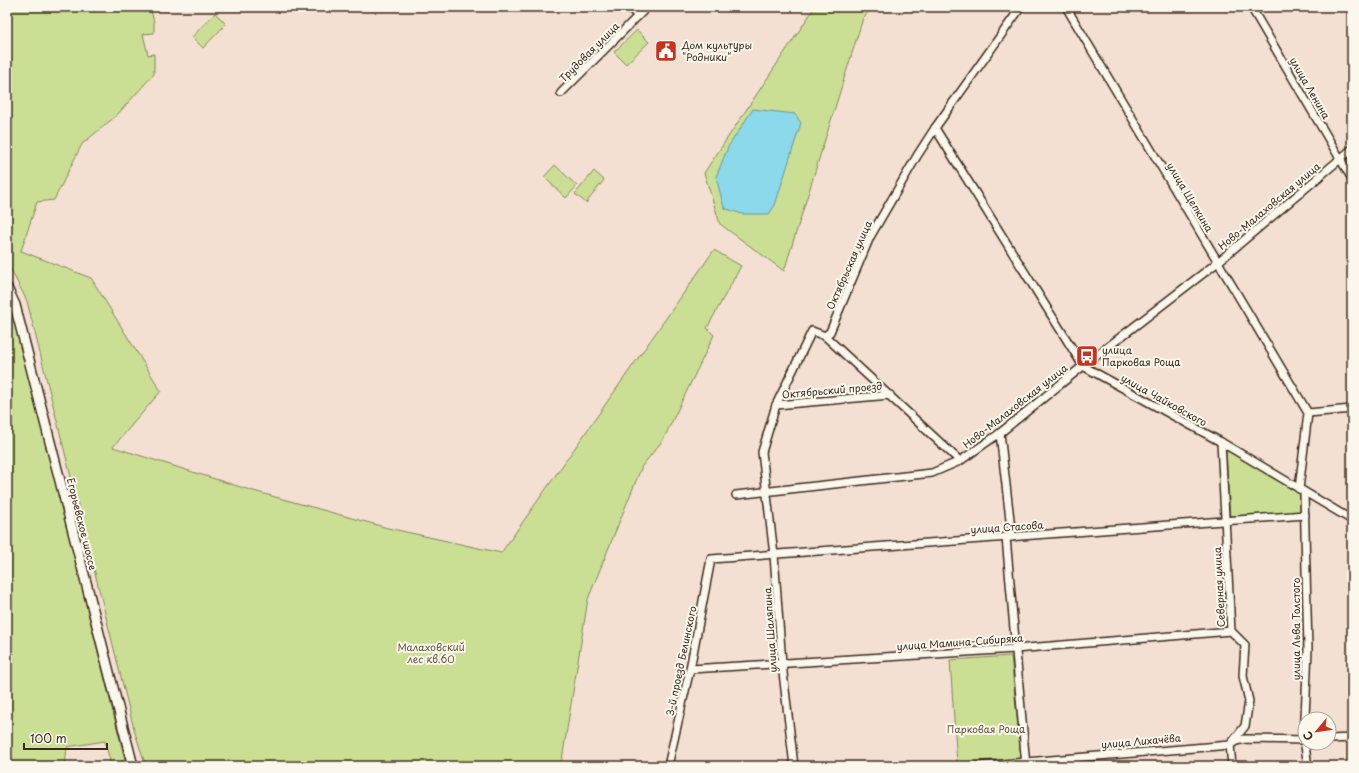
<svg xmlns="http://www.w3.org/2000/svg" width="1359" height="773" viewBox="0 0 1359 773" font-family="'Playpen Sans',sans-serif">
  <rect width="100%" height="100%" fill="#f3e0d2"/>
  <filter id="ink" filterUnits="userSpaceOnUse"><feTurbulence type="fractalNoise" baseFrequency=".025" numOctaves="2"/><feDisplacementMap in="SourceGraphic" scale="8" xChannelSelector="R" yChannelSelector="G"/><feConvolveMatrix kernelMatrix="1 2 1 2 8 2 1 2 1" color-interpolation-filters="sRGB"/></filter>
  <g filter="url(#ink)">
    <!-- green -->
    <g fill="#cbdf94" stroke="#838459">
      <polygon points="7,7 150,7 154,22 154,33 143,34 148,55 154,54 154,74 116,116 82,144 54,200 37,202 21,251 91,278 161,391 113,447 250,490 388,528 501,553 714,250 741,266 707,328 714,335 663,440 642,466 588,599 561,766 146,766 135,733 27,301 7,262"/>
      <polygon points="815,7 873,7 863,18 784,271 720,224 704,173"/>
      <polygon points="215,13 226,24 203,48 192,37"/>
      <polygon points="637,30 649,42 626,64 614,52"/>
      <polygon points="555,165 577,186 566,198 544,177"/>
      <polygon points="594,171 604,180 586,203 575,194"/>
      <polygon points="7,297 11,305 125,760 111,765 105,741 67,747 65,766 7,766"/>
      <polygon points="1226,449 1300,493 1300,512 1230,516"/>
      <polygon points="1011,656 1021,759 957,764 950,660"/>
    </g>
    <!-- water -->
    <polygon fill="#8bd9ea" stroke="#6b9398" points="753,109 795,114 801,123 775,205 769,214 742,214 724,208 716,177 728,147"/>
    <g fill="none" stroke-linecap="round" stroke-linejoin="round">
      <!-- minor casing -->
      <g stroke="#3b2a1e" stroke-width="10">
        <g id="minor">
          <polyline points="629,7 638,16"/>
          <polyline points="1066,7 1308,413 1299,489"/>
          <polyline points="1251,7 1352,179"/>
          <polyline points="561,93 647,7"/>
          <polyline points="935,128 1083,366 1221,442 1352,520"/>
          <polyline points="825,336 960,461"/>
          <polyline points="776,405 890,395"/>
          <polyline points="1308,413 1352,409"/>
          <polyline points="1000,433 1012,537"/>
          <polyline points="1221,442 1231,631 1245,645 1243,676 1249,701 1245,726 1230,745 1232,766"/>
          <polyline points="1304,492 1308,649 1304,740 1308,766"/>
          <polyline points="736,495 932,473 960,461 1000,433 1083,366 1218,262 1352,149"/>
          <polyline points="1006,537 1026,766"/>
          <polyline points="690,669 1015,649 1231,631"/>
          <polyline points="1329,739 1352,738"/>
          <polyline points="668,766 690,669 711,559 1305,515"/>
          <polyline points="794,766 782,664 774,555 762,452 776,405 812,331 825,336 830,332 870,237 917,156 935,128 1021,7"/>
          <polyline points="978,766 1230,745 1236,741 1245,739 1305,740"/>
        </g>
      </g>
      <!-- major casing -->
      <g stroke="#3b2a1e" stroke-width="12">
        <polyline id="major" points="7,288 15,305 133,766"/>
      </g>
      <!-- minor -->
      <use href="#minor" stroke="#fbf7ec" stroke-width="7"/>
      <!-- major -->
      <use href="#major" stroke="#fbf7ec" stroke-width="9"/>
    </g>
  </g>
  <!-- icons -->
  <defs>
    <g id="civic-square" transform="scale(1.15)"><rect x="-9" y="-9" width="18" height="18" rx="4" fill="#c8321e" stroke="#fbf7ec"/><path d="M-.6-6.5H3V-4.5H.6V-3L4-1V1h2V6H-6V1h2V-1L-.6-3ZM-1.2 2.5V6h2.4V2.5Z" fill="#fff"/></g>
    <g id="bus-square" transform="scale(1.15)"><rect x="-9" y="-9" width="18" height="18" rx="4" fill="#c8321e" stroke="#fbf7ec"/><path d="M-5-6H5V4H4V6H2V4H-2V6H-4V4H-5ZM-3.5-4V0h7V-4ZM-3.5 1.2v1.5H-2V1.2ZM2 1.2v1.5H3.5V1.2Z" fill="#fff"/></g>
  </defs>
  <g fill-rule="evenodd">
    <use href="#civic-square" x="666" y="51"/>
    <use href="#bus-square" x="1087" y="356"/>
  </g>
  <g text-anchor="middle" stroke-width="4" stroke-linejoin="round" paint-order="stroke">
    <!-- poi labels -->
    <g font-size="10" fill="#3b2a1e" stroke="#fbf7ec" text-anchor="start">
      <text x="682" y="49">Дом культуры<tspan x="682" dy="12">"Родники"</tspan></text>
      <text x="1102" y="354">улица<tspan x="1102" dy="12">Парковая Роща</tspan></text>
    </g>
    <!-- street labels -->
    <g font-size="10" fill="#3b2a1e" stroke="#fbf7ec">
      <text transform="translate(589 52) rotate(-45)" y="4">Трудовая улица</text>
      <text transform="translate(1310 88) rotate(60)" y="4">улица Ленина</text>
      <text transform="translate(1190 197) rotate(59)" y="4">улица Щепкина</text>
      <text transform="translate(1269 206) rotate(-40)" y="4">Ново-Малаховская улица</text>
      <text transform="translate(849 265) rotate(-66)" y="4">Октябрьская улица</text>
      <text transform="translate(832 390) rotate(-5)" y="4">Октябрьский проезд</text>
      <text transform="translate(1164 400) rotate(29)" y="4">улица Чайковского</text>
      <text transform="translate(1015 406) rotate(-38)" y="4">Ново-Малаховская улица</text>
      <text transform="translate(82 524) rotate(76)" y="4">Егорьевское шоссе</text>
      <text transform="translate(1007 527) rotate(-4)" y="4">улица Стасова</text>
      <text transform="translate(1219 587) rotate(-93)" y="4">Северная улица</text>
      <text transform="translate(1296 629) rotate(-90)" y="4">улица Льва Толстого</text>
      <text transform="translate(770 630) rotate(-94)" y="4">улица Шаляпина</text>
      <text transform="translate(960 642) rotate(-4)" y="4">улица Мамина-Сибиряка</text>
      <text transform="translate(681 661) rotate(-78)" y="4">3-й проезд Белинского</text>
      <text transform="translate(1141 741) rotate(-5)" y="4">улица Лихачёва</text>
    </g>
    <!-- park labels -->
    <g font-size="10" fill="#5f573c" stroke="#fbf7ec">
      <text x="431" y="651">Малаховский<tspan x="431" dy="12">лес кв.60</tspan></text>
      <text x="986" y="733">Парковая Роща</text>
    </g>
  </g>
  <!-- margin -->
  <rect width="1359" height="773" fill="none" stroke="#fbf7ec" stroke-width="24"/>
  <rect x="12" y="12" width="1335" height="749" fill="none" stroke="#3b2a1e" stroke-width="1.5" filter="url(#ink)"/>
  <!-- north arrow -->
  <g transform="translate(1317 731) rotate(241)"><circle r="19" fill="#fbf7ec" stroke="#aea59a"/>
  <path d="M0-3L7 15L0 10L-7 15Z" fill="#c8321e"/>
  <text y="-6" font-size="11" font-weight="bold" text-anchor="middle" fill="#3b2a1e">С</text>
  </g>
  <!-- scale -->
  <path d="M24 743v6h83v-6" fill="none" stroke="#3b2a1e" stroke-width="2"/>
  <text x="30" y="743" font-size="12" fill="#3b2a1e" stroke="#fbf7ec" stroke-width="3" paint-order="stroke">100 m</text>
</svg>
